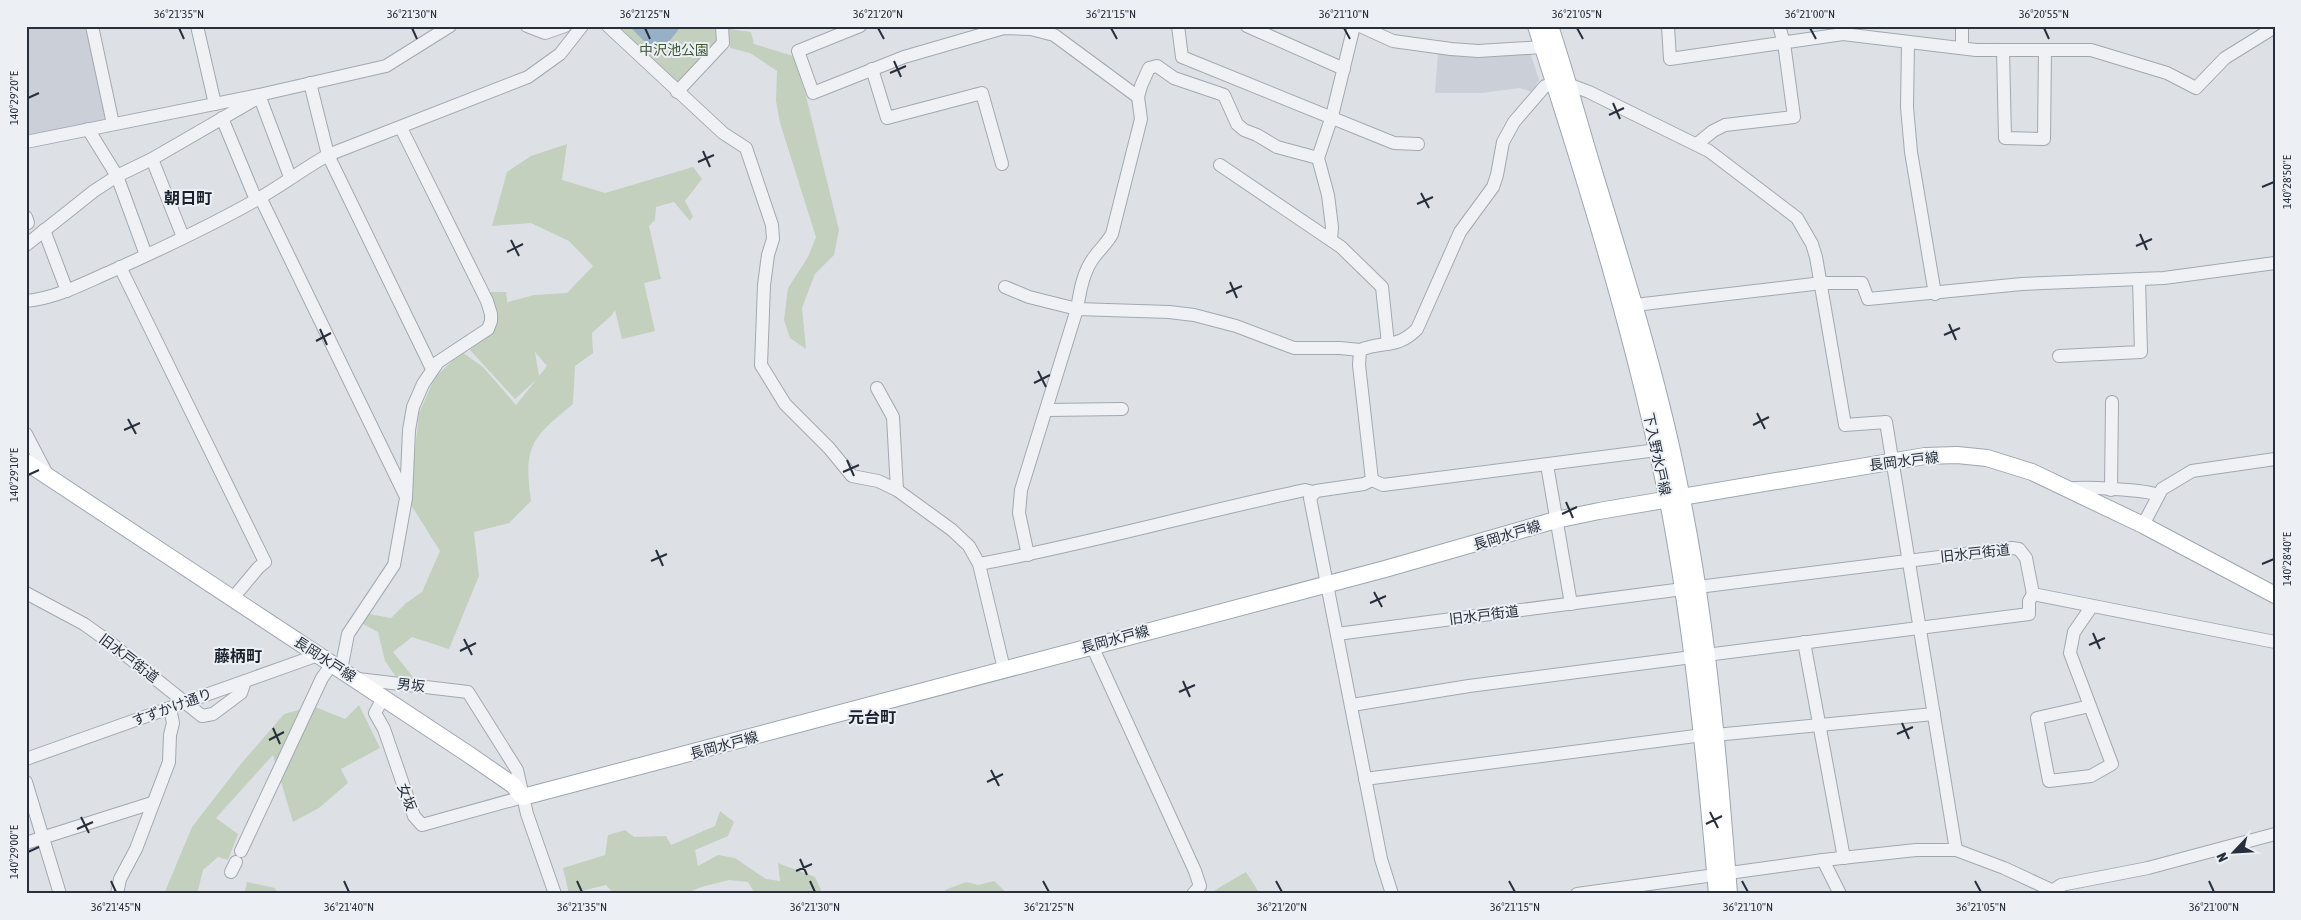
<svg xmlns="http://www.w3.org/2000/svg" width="2301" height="920" viewBox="0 0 2301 920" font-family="'Asap Condensed','Noto Sans JP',sans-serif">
  <rect width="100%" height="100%" fill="#dde1e6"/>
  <!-- built -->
  <g fill="#cbd0d8">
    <polygon points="26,26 87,26 107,117 105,122 26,140"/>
    <polygon points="1438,51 1530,52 1539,80 1532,92 1520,88 1482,93 1435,93"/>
  </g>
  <!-- green -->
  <g fill="#c3d0be" fill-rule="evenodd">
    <polygon points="615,26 717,26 718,41 678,83"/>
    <polygon points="729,29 751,32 754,44 793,56 805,92 839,230 834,255 815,274 802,308 806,349 790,338 784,320 788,288 808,257 816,237 780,123 776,101 777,71 750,53 730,48"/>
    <path d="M567 144 562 180 605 193 693 167 702 179 685 201 693 216 690 221 674 202 656 207 655 220 649 226 661 279 644 283 655 331 622 339 615 310 612 315 592 333 593 353 575 366 573 404C532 438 523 445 531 501L509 523 474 532 479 576 449 649 412 637 393 652 417 682 399 681 385 661 378 632 361 623 369 614 391 618 406 603 422 592 440 551 411 505 414 459 419 413 435 377 462 352 483 367 516 405 536 380 515 399 470 350 496 325 490 292H506L508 306V302L534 295 567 293 593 266 569 241 531 223 492 226 507 172 531 156ZM535 352 547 366 539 376Z"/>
    <polygon points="359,705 380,748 341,769 348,783 319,808 293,822 273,755 216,818 238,834 228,860 218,857 203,870 197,894 164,894 192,827 240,765 284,714 313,706 345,719"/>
    <polygon points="720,811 734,822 728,836 695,850 698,866 718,855 735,858 766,879 780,881 778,863 815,877 821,890 819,894 755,894 748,882 729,880 701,887 685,894 614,894 606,885 569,894 563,868 605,855 608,835 625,830 634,837 666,836 671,845 715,826"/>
    <polygon points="1246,872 1260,894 1216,894 1215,890"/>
    <polygon points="994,881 1008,894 945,894 945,890 966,882 978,885"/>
    <polygon points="247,882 275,888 278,894 248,894 245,891"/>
  </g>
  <!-- water -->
  <path fill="#98b0c6" d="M629 26H681C674 35 664 52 652 49Z"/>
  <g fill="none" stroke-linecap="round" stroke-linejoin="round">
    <!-- minor casing -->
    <g stroke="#a3a8b0" stroke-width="14">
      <g id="minor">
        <polyline points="92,26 113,124"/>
        <polyline points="197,26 215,104"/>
        <polyline points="527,26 545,33 565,26"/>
        <polyline points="608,26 723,133 746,148 772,225 773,239 768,255 764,285 761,365 785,404 829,448 852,476 878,481 897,490 952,530 969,546 979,564 1004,669"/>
        <polyline points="860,26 798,51 813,93 904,57 1004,28 1031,29 1054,35 1138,97"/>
        <polyline points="1178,26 1182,57 1394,143 1418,144"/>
        <polyline points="1247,26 1344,69"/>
        <polyline points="1360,26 1393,41 1451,49 1478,51 1543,47"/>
        <polyline points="1668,26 1670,59 1843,34 1976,50 2091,50 2167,73 2196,88 2225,58 2275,27"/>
        <polyline points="1962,26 1962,48"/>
        <polyline points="1908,43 1907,107 1911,152 1935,294"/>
        <polyline points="2003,50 2005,138 2044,139 2045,50"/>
        <polyline points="872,69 887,118 982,93 1002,164"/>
        <polyline points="310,83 328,155 432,369"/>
        <polyline points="677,92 723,43 722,26"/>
        <polyline points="222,118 254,195 262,201 405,495"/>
        <polyline points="88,129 117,176 146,255"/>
        <polyline points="26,142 259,95 386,66 450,26"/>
        <polyline points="1697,144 1713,131 1725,125 1794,117 1784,43 1779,26"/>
        <polyline points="152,159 183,237"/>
        <polyline points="1220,165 1341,247 1382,287 1388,344"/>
        <polyline points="26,217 28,223"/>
        <polyline points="44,230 67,291"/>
        <polyline points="1331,240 1332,227 1328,195 1318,158 1332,116 1354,26"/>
        <polyline points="26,245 94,191 117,176 152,159 254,100 259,95 290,177"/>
        <polyline points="120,267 265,562 258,568 233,598"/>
        <polyline points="1005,287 1029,297 1077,309 1169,312 1194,315 1236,326 1294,348 1340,348 1360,350"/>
        <path d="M26 301C57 298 84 283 112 271 161 249 210 226 256 200 281 186 303 169 328 155L528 77 560 54 582 26"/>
        <polyline points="1635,305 1822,283 1862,283 1868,299 2022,284 2164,278 2275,263"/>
        <polyline points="2059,356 2141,352 2139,280"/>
        <polyline points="877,388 893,417 897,490"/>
        <polyline points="1047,410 1122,409"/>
        <polyline points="26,434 48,476"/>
        <polyline points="1547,465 1571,604"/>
        <polyline points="1372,480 1383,485 1657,450"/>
        <path d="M2070 489C2081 486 2148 490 2158 495"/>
        <polyline points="2111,490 2112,402"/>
        <polyline points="2143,525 2162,489 2192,471 2275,459"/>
        <path d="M1028 555 1019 513 1021 490 1077 309C1080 291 1083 271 1095 256 1101 248 1107 243 1112 234L1141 119 1138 97 1141 86 1149 68 1157 66 1174 78 1224 95 1237 124 1244 130 1257 135 1277 147 1318 158"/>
        <path d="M979 564C1089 544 1196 513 1305 490L1313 492"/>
        <polyline points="1698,587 2012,548 2019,549 2026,558 2033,594 2275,642"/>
        <polyline points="26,593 84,624 112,644 202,716 213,714 241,693 245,681"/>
        <polyline points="1337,634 1683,589"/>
        <polyline points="1804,642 1844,858"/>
        <polyline points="1092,646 1195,871 1200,886 1193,894"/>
        <polyline points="1706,655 2029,614 2029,601 2033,594"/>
        <polyline points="341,670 348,634 394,565 406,498 409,430 413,407 423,384 438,362 488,329 491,321 491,314 487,301 401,128"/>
        <polyline points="358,679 468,692 517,770 527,814 555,894"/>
        <polyline points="383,698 375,713 384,729 414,816 422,825 523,797"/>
        <polyline points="1352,705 1469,686 1692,657"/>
        <polyline points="2090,706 2037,718 2049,781 2091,776 2112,764 2070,653 2074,632 2092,606"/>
        <polyline points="1715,735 1934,714"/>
        <polyline points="26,759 318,655"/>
        <polyline points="1365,779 1703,735"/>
        <polyline points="26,782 60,894"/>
        <polyline points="26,843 152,803"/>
        <polyline points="241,851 322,678 332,664"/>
        <polyline points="1823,860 1840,894"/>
        <polyline points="231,872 236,862"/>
        <polyline points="117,894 120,879 136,849 169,762 170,735 173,723 170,708"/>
        <path d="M1392 894 1381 859 1310 498 1316 491 1364 484 1372 480 1359 365 1360 350C1384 340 1396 350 1417 329L1460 232 1493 187 1497 175 1503 142 1514 122 1545 86 1559 83 1568 84 1589 92 1709 151 1797 218 1812 244 1816 257 1845 425 1886 422 1956 850"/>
        <polyline points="1577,894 1823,860 1916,850 1956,850 2004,868 2060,894"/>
        <polyline points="2055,894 2054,890 2061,885 2148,868 2275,834"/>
      </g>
    </g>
    <!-- major casing -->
    <g stroke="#9da6b2" stroke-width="18">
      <g id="major">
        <path d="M1536 26C1588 187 1639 350 1671 517 1694 642 1706 768 1717 894"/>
        <path d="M1550 26C1566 74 1579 123 1594 172 1627 280 1661 388 1682 499 1708 629 1719 762 1729 894"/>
        <polyline points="26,462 468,754 513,785 523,797 1385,569 1556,520 1599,511 1925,456 1957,455 1987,458 2032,472 2143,525 2275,595"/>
      </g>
    </g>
    <!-- minor -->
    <use href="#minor" stroke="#eff1f5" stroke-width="12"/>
    <!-- major -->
    <use href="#major" stroke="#fff" stroke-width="16"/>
  </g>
  <!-- ticks -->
  <path fill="none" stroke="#272f3c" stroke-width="2" d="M179 28 184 39M412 28 417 39M645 28 650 39M878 28 884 39M1111 28 1117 39M1344 28 1350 39M1577 28 1583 39M1810 28 1816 39M2044 28 2049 39M894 61 901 77M890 73 906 66M28 98 39 93M1613 103 1620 119M1609 115 1624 108M703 151 710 167M698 162 714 155M2262 187 2274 182M1421 193 1429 208M1417 204 1433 197M2140 234 2147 250M511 240 519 256M2136 246 2152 239M507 252 523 244M1230 282 1237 298M1226 293 1242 286M1949 324 1956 340M320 329 327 345M1944 335 1960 328M316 341 331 333M1038 371 1046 387M1034 383 1050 375M1757 413 1765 429M128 419 136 434M1753 425 1769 417M124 430 140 423M847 460 854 476M843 472 859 465M28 475 39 470M1566 502 1573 518M1562 514 1577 507M656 550 663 566M651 561 667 554M2262 564 2274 559M1374 592 1382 607M1370 603 1386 596M2093 633 2100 649M464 639 472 655M2089 645 2105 638M460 651 476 643M1183 681 1190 697M1179 692 1195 685M1902 723 1909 739M273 728 280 744M1897 734 1913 727M269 740 284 732M991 770 999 786M987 782 1003 774M1710 812 1718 828M81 817 89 833M1706 824 1722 816M77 829 93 822M28 852 39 847M800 859 807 875M796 871 812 864M111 881 116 892M344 881 349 892M577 881 582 892M810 881 815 892M1043 881 1049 892M1276 881 1282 892M1509 881 1515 892M1742 881 1748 892M1975 881 1981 892M2209 881 2214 892"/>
  <g text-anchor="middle" stroke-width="4" stroke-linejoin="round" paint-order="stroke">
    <!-- park labels -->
    <g font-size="14" fill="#3d5735" stroke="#ecf0f4">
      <text x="674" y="55">中沢池公園</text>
    </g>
    <!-- street labels -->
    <g font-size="14" fill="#272f3c" stroke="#ecf0f4">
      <text transform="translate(1657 454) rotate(78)" y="5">下入野水戸線</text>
      <text transform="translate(1904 461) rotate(-7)" y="5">長岡水戸線</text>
      <text transform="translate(1507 535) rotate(-17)" y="5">長岡水戸線</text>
      <text transform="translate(1975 553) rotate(-6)" y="5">旧水戸街道</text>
      <text transform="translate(1484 615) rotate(-7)" y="5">旧水戸街道</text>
      <text transform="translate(1115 639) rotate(-15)" y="5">長岡水戸線</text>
      <text transform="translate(129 658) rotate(37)" y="5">旧水戸街道</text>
      <text transform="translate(325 659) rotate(33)" y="5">長岡水戸線</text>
      <text transform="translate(411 685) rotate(6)" y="5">男坂</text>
      <text transform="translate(172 707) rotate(-20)" y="5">すずかけ通り</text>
      <text transform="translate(724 745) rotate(-15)" y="5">長岡水戸線</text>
      <text transform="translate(407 797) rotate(69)" y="5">女坂</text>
    </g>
    <!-- quarter labels -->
    <g font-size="16" font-weight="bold" fill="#19212d" stroke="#ecf0f4">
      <text x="188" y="204">朝日町</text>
      <text x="238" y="662">藤柄町</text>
      <text x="872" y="723">元台町</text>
    </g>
  </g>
  <!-- border -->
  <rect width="2301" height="920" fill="none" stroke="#ecf0f4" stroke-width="55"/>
  <!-- north arrow -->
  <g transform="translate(2234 852) rotate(245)" stroke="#ecf0f4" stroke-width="4" paint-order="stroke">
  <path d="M0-4L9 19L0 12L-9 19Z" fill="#272f3c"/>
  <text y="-8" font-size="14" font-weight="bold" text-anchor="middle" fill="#272f3c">N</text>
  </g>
  <rect x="28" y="28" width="2246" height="864" fill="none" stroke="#272f3c" stroke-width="2"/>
  <g font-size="12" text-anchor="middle" fill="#272f3c">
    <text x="179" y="18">36°21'35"N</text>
    <text x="412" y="18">36°21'30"N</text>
    <text x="645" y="18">36°21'25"N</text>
    <text x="878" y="18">36°21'20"N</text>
    <text x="1111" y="18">36°21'15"N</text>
    <text x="1344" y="18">36°21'10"N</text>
    <text x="1577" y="18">36°21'05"N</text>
    <text x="1810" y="18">36°21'00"N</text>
    <text x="2044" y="18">36°20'55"N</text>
    <text transform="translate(14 98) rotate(-90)" y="4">140°29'20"E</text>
    <text transform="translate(2287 182) rotate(-90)" y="4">140°28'50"E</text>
    <text transform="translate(14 475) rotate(-90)" y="4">140°29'10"E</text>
    <text transform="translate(2287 559) rotate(-90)" y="4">140°28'40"E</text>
    <text transform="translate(14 852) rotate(-90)" y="4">140°29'00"E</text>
    <text x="116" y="911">36°21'45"N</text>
    <text x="349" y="911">36°21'40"N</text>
    <text x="582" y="911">36°21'35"N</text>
    <text x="815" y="911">36°21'30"N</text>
    <text x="1049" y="911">36°21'25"N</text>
    <text x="1282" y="911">36°21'20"N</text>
    <text x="1515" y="911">36°21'15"N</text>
    <text x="1748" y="911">36°21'10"N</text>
    <text x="1981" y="911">36°21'05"N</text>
    <text x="2214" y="911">36°21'00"N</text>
  </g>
</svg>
